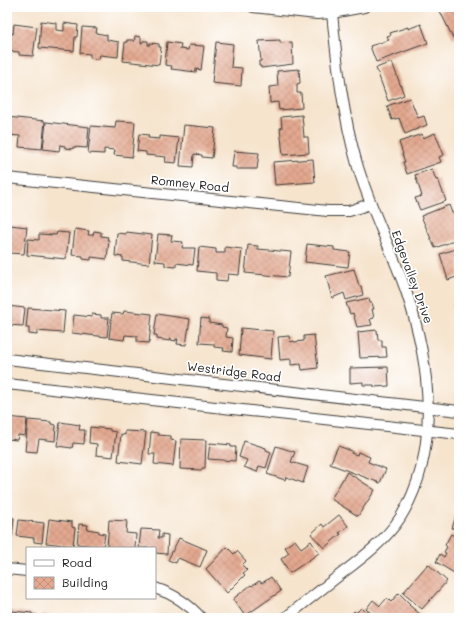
<svg xmlns="http://www.w3.org/2000/svg" width="466" height="625" viewBox="0 0 466 625" font-family="Mali,sans-serif">
  <defs>
    <pattern id="building-cross-hatch" width="8" height="8" patternUnits="userSpaceOnUse"><rect width="8" height="8" fill="#e3a88f"/><path d="M0 0l8 8M0 8l8-8" fill="none" stroke="#c2907b"/></pattern>
  </defs>
  <rect width="100%" height="100%" fill="#fff"/>
  <filter id="ink" filterUnits="userSpaceOnUse"><feTurbulence type="fractalNoise" baseFrequency=".025" numOctaves="2"/><feDisplacementMap in="SourceGraphic" scale="8" xChannelSelector="R" yChannelSelector="G"/><feConvolveMatrix kernelMatrix="1 2 1 2 8 2 1 2 1" color-interpolation-filters="sRGB"/></filter>
  <filter id="wash" filterUnits="userSpaceOnUse"><feTurbulence type="fractalNoise" baseFrequency=".012" numOctaves="4" result="noise"/><feDisplacementMap in="SourceGraphic" scale="16" xChannelSelector="R" yChannelSelector="G"/><feGaussianBlur stdDeviation="0.9" result="paint"/><feColorMatrix in="noise" values="0 0 0 0 0 0 0 0 0 0 0 0 0 0 0 0 0 1.4 0 .05"/><feComposite in="paint" operator="in"/></filter>
  <g filter="url(#wash)">
    <rect width="100%" height="100%" fill="#f6e4cd"/>
    <g id="blocks">
      <!-- building -->
      <g fill="url(#building-cross-hatch)">
        <polygon points="448,7 459,7 459,35 453,38 440,11"/>
        <polygon points="41,21 56,23 56,30 64,31 64,23 78,25 77,37 75,37 74,51 39,48"/>
        <polygon points="14,24 37,27 33,56 19,55 19,52 7,51 7,33 13,34"/>
        <polygon points="421,24 428,43 376,62 370,46 389,40 387,36 391,35 390,33 408,27 408,29"/>
        <polygon points="82,27 97,28 96,33 107,35 107,40 119,42 118,57 100,55 99,59 90,58 90,54 80,53"/>
        <polygon points="135,36 141,37 141,43 142,43 143,41 148,41 148,45 150,45 150,43 159,44 159,47 161,47 159,65 123,61 125,42 127,42 127,40 133,40 134,42"/>
        <polygon points="280,40 280,43 292,42 293,64 261,68 261,66 259,66 259,61 261,61 259,41"/>
        <polygon points="167,42 181,44 180,49 188,50 189,45 204,46 201,70 196,69 196,72 171,69 172,66 165,65"/>
        <polygon points="216,42 233,44 231,67 242,68 241,86 212,83"/>
        <polygon points="392,62 404,95 388,101 376,68"/>
        <polygon points="299,69 300,83 297,84 297,93 301,93 302,108 279,110 278,102 270,103 269,87 278,86 277,71"/>
        <polygon points="410,98 418,118 424,116 427,125 405,134 399,118 392,120 387,106"/>
        <polygon points="302,115 304,137 308,137 309,153 283,155 280,128 282,128 281,117"/>
        <polygon points="7,117 45,121 42,149 19,147 20,136 7,135"/>
        <polygon points="116,121 135,122 132,157 114,155 115,150 104,149 104,154 88,153 91,126 115,128"/>
        <polygon points="46,122 89,127 87,148 73,147 73,149 65,148 65,146 60,145 59,151 43,149"/>
        <polygon points="184,125 215,128 212,158 202,157 202,155 194,154 193,167 180,166"/>
        <polygon points="435,133 444,155 439,157 441,162 407,174 403,162 405,162 402,154 403,154 399,142 422,134 423,138"/>
        <polygon points="139,134 149,135 148,138 160,139 160,136 179,138 176,163 165,162 166,157 146,155 146,152 137,151"/>
        <polygon points="234,151 259,153 257,169 236,169 236,167 232,167"/>
        <polygon points="313,159 315,182 275,185 273,162"/>
        <polygon points="432,169 436,180 438,179 446,201 420,210 415,198 422,196 415,175"/>
        <polygon points="449,205 452,213 459,211 459,239 435,248 421,216"/>
        <polygon points="10,225 27,227 24,254 9,253 7,260 7,230 9,231"/>
        <polygon points="75,229 89,231 88,235 93,235 94,231 101,232 101,236 108,237 107,240 109,240 107,259 91,257 91,260 83,259 83,256 72,255"/>
        <polygon points="57,232 69,233 66,259 27,255 28,239 39,240 39,234 56,235"/>
        <polygon points="126,232 152,235 149,264 123,261 123,257 115,256 117,233 126,234"/>
        <polygon points="158,234 172,235 171,241 183,242 182,248 195,248 193,265 176,263 176,267 165,266 165,262 155,261"/>
        <polygon points="307,244 334,247 334,250 350,252 348,267 305,262"/>
        <polygon points="248,245 258,246 258,249 291,252 288,277 245,273"/>
        <polygon points="199,247 216,249 216,253 225,253 225,247 242,249 239,275 228,274 227,281 216,280 216,273 197,271"/>
        <polygon points="459,248 459,276 448,280 440,254"/>
        <polygon points="354,269 359,286 361,286 363,295 346,300 344,293 332,298 326,276"/>
        <polygon points="369,298 370,303 372,303 374,309 372,309 374,318 370,319 372,325 357,327 353,313 350,314 346,303"/>
        <polygon points="459,303 459,316 457,317 454,305"/>
        <polygon points="7,306 25,308 23,326 7,325"/>
        <polygon points="28,308 65,311 63,333 37,331 37,335 29,334 29,328 26,328"/>
        <polygon points="124,311 152,314 149,343 137,342 137,336 125,335 124,340 109,338 112,313 123,314"/>
        <polygon points="92,314 101,315 101,318 109,318 107,337 72,333 74,315 92,317"/>
        <polygon points="157,314 190,319 186,345 177,344 178,339 176,339 176,341 171,340 171,338 170,338 170,341 157,339 157,335 154,335"/>
        <polygon points="201,318 209,319 209,323 222,325 222,327 227,328 226,337 233,338 232,352 223,351 224,348 214,347 214,344 199,343"/>
        <polygon points="241,328 273,331 271,359 239,355"/>
        <polygon points="377,330 378,340 382,340 382,347 386,347 387,357 360,358 358,332"/>
        <polygon points="314,335 318,368 302,370 301,364 291,365 291,359 280,360 278,337 289,336 290,342 294,341 294,342 304,341 304,336"/>
        <polygon points="388,367 389,386 374,387 374,385 363,385 363,382 350,383 350,368"/>
        <polygon points="7,417 27,419 25,436 18,435 17,440 7,439"/>
        <polygon points="28,420 51,422 51,424 56,425 55,441 39,439 37,452 25,451"/>
        <polygon points="60,422 80,425 79,430 85,430 84,444 73,443 72,448 57,446"/>
        <polygon points="90,427 110,429 110,431 116,432 113,457 96,455 97,444 89,443"/>
        <polygon points="125,431 146,432 142,464 118,461 121,434 125,435"/>
        <polygon points="151,432 158,433 158,435 171,436 171,440 176,441 173,466 154,464 155,454 149,454"/>
        <polygon points="181,439 206,440 205,468 202,468 202,470 180,469"/>
        <polygon points="244,441 266,448 266,450 271,452 266,468 259,466 257,472 244,467 247,460 239,457"/>
        <polygon points="210,443 231,445 231,447 236,447 235,461 208,459"/>
        <polygon points="276,446 295,452 291,462 308,467 303,483 286,477 285,480 267,474"/>
        <polygon points="338,446 352,451 351,453 357,455 358,452 370,457 368,462 386,469 380,483 330,464"/>
        <polygon points="347,472 375,490 358,516 331,499"/>
        <polygon points="339,515 348,526 339,533 341,534 324,548 311,534 322,524 324,527"/>
        <polygon points="456,516 459,517 459,531 452,528"/>
        <polygon points="7,518 14,518 12,536 7,536"/>
        <polygon points="49,519 72,522 72,527 75,528 73,546 46,543"/>
        <polygon points="19,520 44,523 42,543 34,542 34,538 17,536"/>
        <polygon points="109,520 127,521 126,533 136,534 135,548 107,548"/>
        <polygon points="79,524 88,525 87,529 99,531 99,533 105,534 103,547 77,544"/>
        <polygon points="141,529 159,530 158,538 162,538 162,534 168,535 167,554 155,553 155,548 139,548"/>
        <polygon points="451,534 459,539 459,576 436,562 440,554 444,557 446,553 444,552 447,547 445,545"/>
        <polygon points="179,538 207,550 200,567 178,558 176,563 168,560"/>
        <polygon points="295,540 301,548 311,541 319,553 290,573 281,559 289,553 285,547"/>
        <polygon points="227,547 234,554 237,551 246,561 242,565 247,570 243,573 245,575 227,593 206,569"/>
        <polygon points="428,564 447,581 422,609 403,593"/>
        <polygon points="271,577 281,591 245,616 233,599 251,585 252,586 259,581 262,583"/>
        <polygon points="399,593 410,604 409,605 420,614 416,618 377,618 366,609 373,600 380,606 387,598 391,602"/>
        <polygon points="361,608 371,618 348,618 354,611 356,613"/>
        <polygon points="11,611 32,613 32,615 37,615 37,618 11,618"/>
        <polygon points="42,615 60,617 60,618 41,618"/>
      </g>
    </g>
  </g>
  <g filter="url(#ink)">
    <use href="#blocks" fill-opacity="0" stroke="#3d3a37" stroke-width="1"/>
    <g fill="none" stroke-linecap="round" stroke-linejoin="round">
      <!-- minor casing -->
      <g stroke="#3d3a37" stroke-width="12">
        <g id="minor">
          <polyline points="253,7 317,14 332,13 364,7"/>
          <polyline points="7,178 328,211 349,211 370,204"/>
          <polyline points="7,359 459,411"/>
          <polyline points="7,384 459,434"/>
          <polyline points="7,569 27,571"/>
          <path d="M155 588C173 594 189 604 201 618"/>
          <path d="M285 618C304 603 322 589 341 574 362 558 385 541 400 518 442 451 430 362 406 291 391 248 370 208 357 164 343 115 337 64 332 13"/>
        </g>
      </g>
      <!-- minor -->
      <use href="#minor" stroke="#fff" stroke-width="10"/>
    </g>
  </g>
  <g text-anchor="middle" stroke-width="3.5" stroke-linejoin="round" paint-order="stroke">
    <!-- street labels -->
    <g font-size="12" fill="#1c1c1c" stroke="#fff">
      <text transform="translate(190 184) rotate(6)" y="4">Romney Road</text>
      <text transform="translate(412 277) rotate(70)" y="4">Edgevalley Drive</text>
      <text transform="translate(234 372) rotate(7)" y="4">Westridge Road</text>
    </g>
  </g>
  <!-- margin -->
  <rect width="466" height="625" fill="none" stroke="#fff" stroke-width="24"/>
  <!-- legend -->
  <rect x="26" y="547" width="130" height="52" fill="#ffffff" stroke="#a4a4a4"/>
  <rect x="34" y="560" width="20" height="6" fill="#ffffff" stroke="#a4a4a4"/>
  <text x="62" y="567" font-size="12" fill="#1c1c1c">Road</text>
  <rect x="34" y="577" width="20" height="12" fill="url(#building-cross-hatch)" stroke="#a4a4a4"/>
  <text x="62" y="587" font-size="12" fill="#1c1c1c">Building</text>
</svg>
